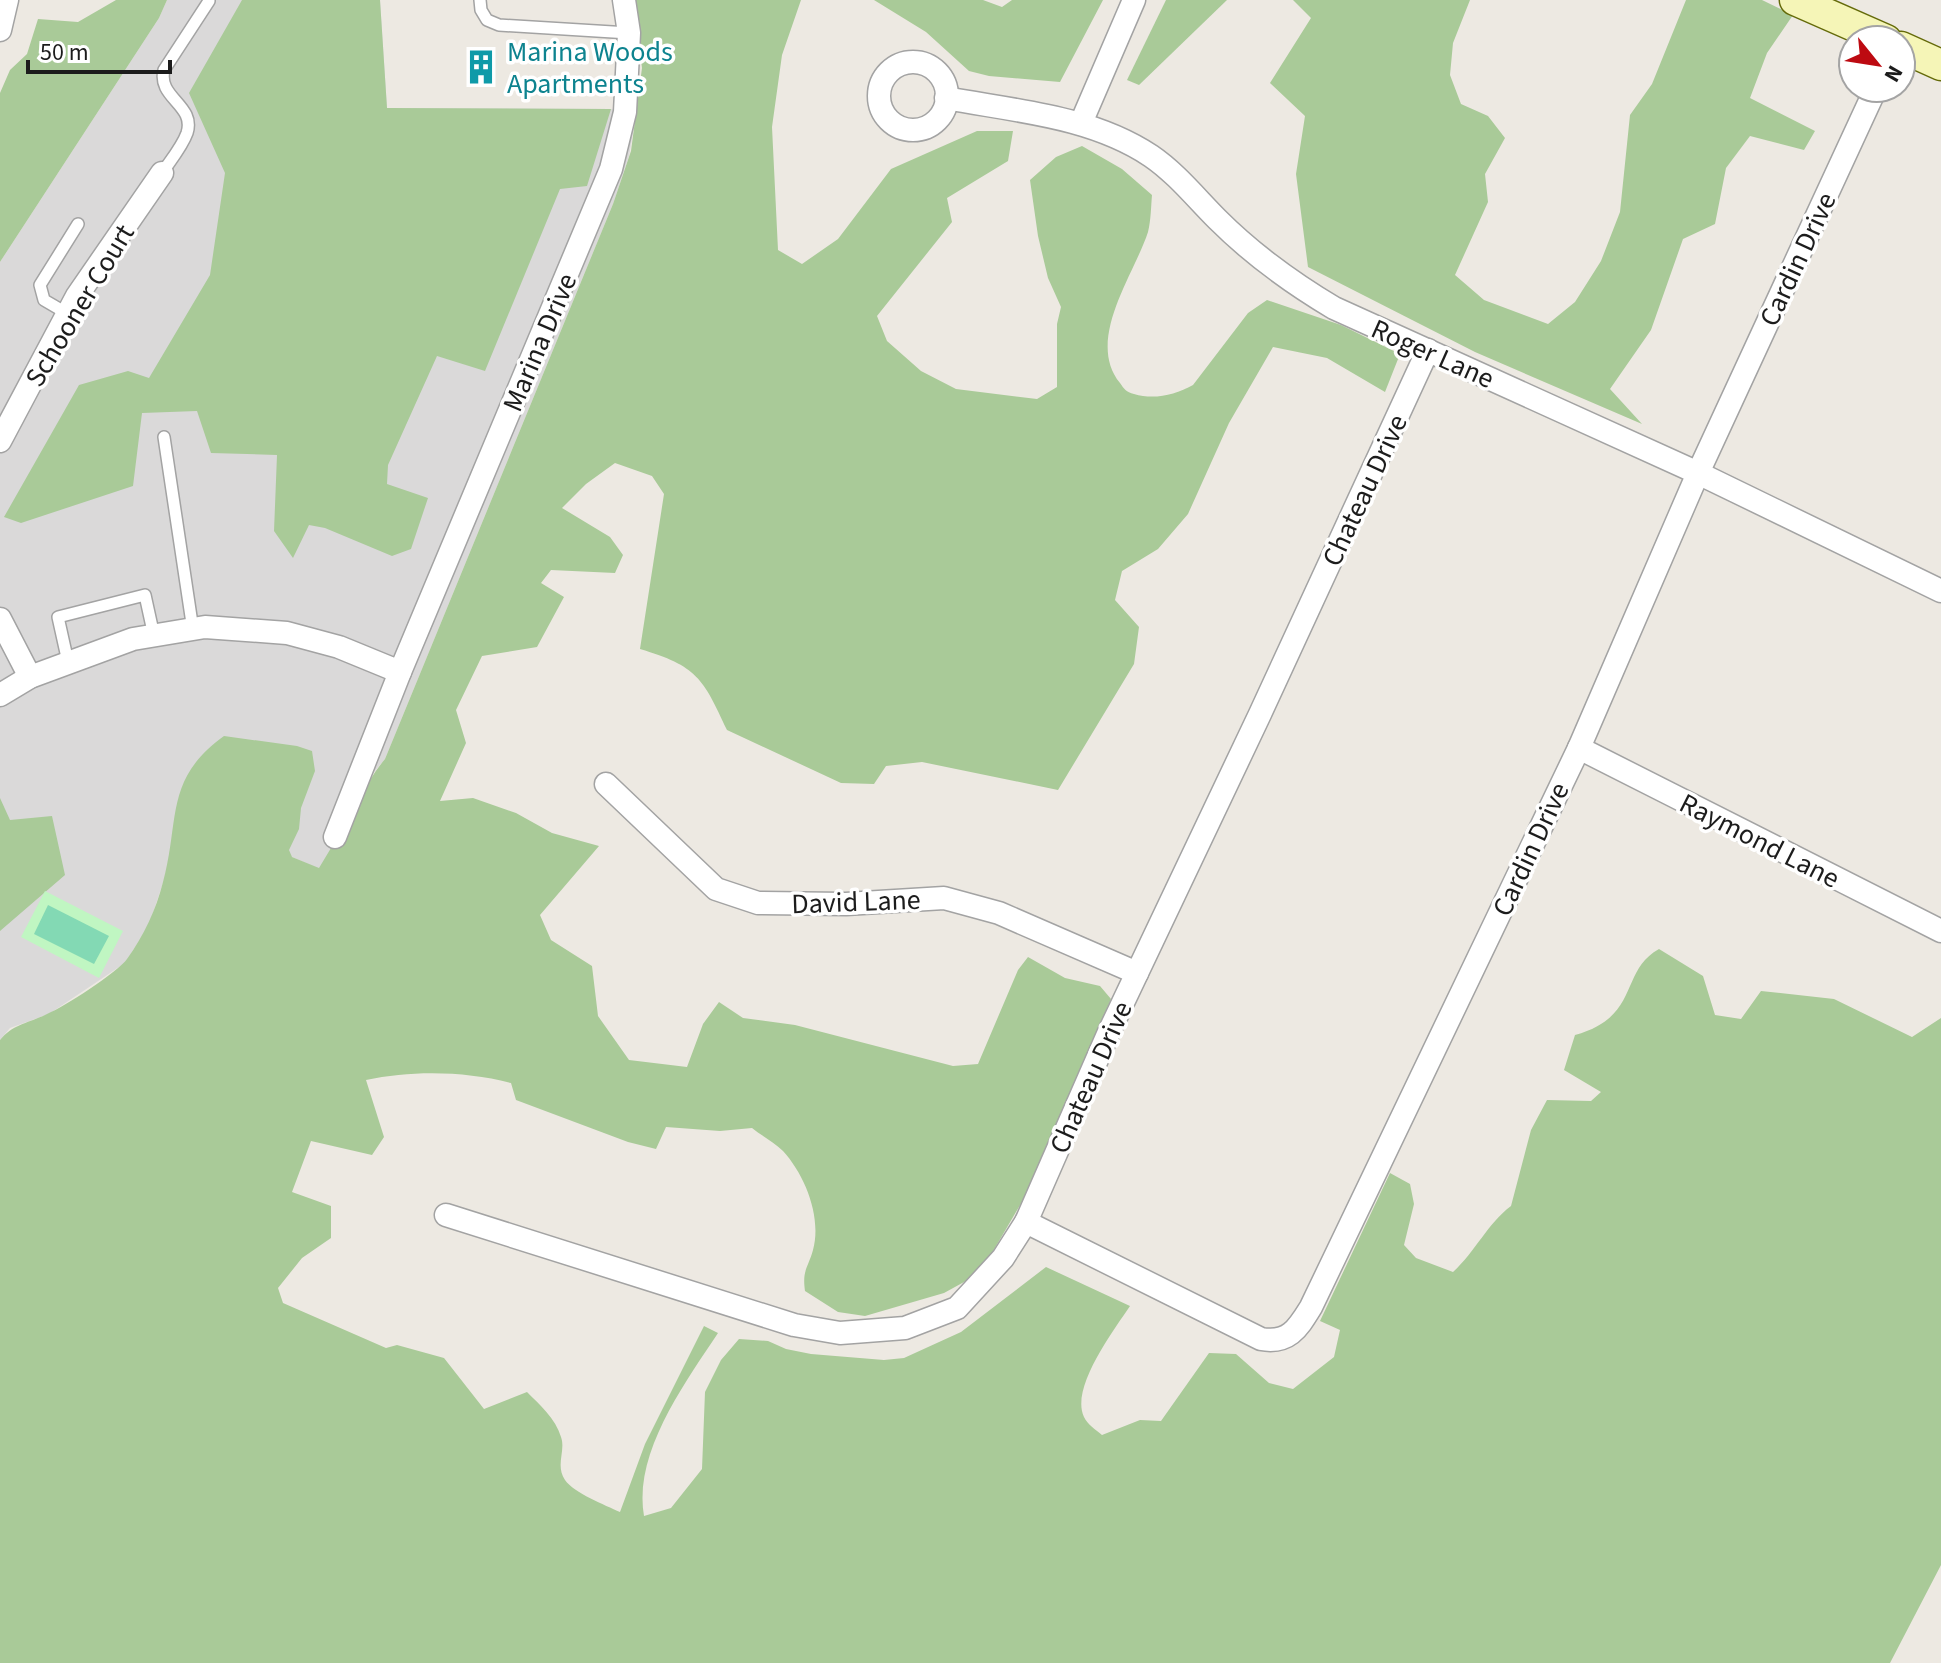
<svg xmlns="http://www.w3.org/2000/svg" width="1941" height="1663" viewBox="0 0 1941 1663" font-family="'Source Sans 3',sans-serif">
  <rect width="100%" height="100%" fill="#ede9e2"/>
  <!-- residential -->
  <polygon fill="#dad9d9" points="167,0 380,0 387,108 611,109 625,112 637,109 629,156 613,204 385,759 370,777 355,809 335,876 292,857 164,880 149,925 125,963 49,1014 10,1028 0,1040 0,262 159,18"/>
  <!-- forest -->
  <g fill="#a9ca98">
    <polygon points="116,0 167,0 159,18 0,262 0,93 10,70 27,54 38,19 78,22"/>
    <polygon points="242,0 380,0 387,108 611,109 587,186 560,189 485,371 437,356 388,465 387,484 428,498 411,549 392,556 325,528 309,525 293,558 274,531 277,455 211,453 197,411 142,413 133,486 21,523 4,517 79,385 128,371 149,378 210,275 225,173 189,93"/>
    <path d="M634 0H801L782 55 772 127 778 250 802 264 838 239 891 169 977 131H1013L1008 161 947 198 952 222 877 316 887 341 921 371 956 389 1037 399 1057 387V324L1061 307 1048 278 1038 236 1030 180 1056 157 1082 146 1122 169 1152 195C1151 206 1151 220 1148 232 1134 275 1085 340 1120 383 1124 389 1126 392 1134 394 1154 400 1175 395 1193 385L1248 313 1267 300 1341 325 1400 354 1385 392 1327 358 1273 347 1229 423 1188 514 1158 549 1122 571 1115 600 1139 627 1134 664 1058 790 922 762 886 766 874 784 841 783 727 730C703 678 697 666 640 649L664 494 652 476 615 463 586 484 562 508 610 537 623 555 615 573 551 570 541 583 564 597 537 647 482 656 456 710 466 743 440 801 473 798 516 813 552 833 599 846 540 915 551 940 592 966 598 1016 629 1060 687 1067 703 1024 719 1002 743 1018 795 1025 953 1066 978 1064 1018 970 1028 957 1065 978 1100 986 1111 999 1023 1200 992 1253 975 1276 944 1293 865 1316 838 1312 805 1291C802 1270 808 1268 813 1250 822 1217 805 1175 783 1151 774 1142 762 1136 752 1128L720 1131 666 1127 656 1149 628 1142 516 1100 511 1083C466 1071 412 1070 366 1080L384 1137 372 1155 311 1141 292 1192 331 1206V1238L302 1258 278 1288 283 1303 386 1348 397 1345 444 1358 484 1409 527 1392C539 1404 556 1419 561 1437 566 1451 555 1465 565 1480 574 1493 605 1505 620 1512L645 1444 704 1326 718 1333C685 1383 633 1453 644 1516L671 1508 702 1469 705 1392 721 1360 739 1339 768 1341 786 1349 811 1354 884 1360 904 1358 961 1332 1046 1267 1130 1306C1114 1330 1070 1388 1084 1417 1087 1424 1096 1430 1102 1435L1140 1420 1161 1421 1209 1353 1236 1354 1269 1383 1293 1389 1334 1357 1340 1330 1320 1321 1390 1173 1410 1184 1414 1204 1404 1245 1416 1258 1453 1272C1475 1252 1488 1223 1511 1206L1531 1130 1547 1100 1591 1101 1601 1092 1564 1070 1575 1035C1641 1017 1619 971 1659 949L1703 976 1715 1015 1741 1019 1761 991 1834 999 1912 1037 1941 1018V1565L1890 1663H0V1040C13 1024 29 1023 47 1014 64 1007 118 972 127 959 144 935 156 910 163 882 180 820 164 779 224 736L297 746 312 751 315 771 301 808 299 829 289 850 292 857 319 868 331 848 346 841C355 810 364 784 385 759L613 204 631 151 642 68Z"/>
    <polygon points="874,0 983,0 1002,7 1012,0 1103,0 1060,82 989,76 969,71 926,32"/>
    <polygon points="1166,0 1227,0 1139,85 1127,80"/>
    <polygon points="1293,0 1470,0 1453,43 1450,75 1461,104 1488,116 1505,138 1485,174 1488,202 1455,275 1484,300 1548,324 1575,302 1601,261 1620,212 1630,115 1652,84 1686,0 1762,0 1793,15 1767,53 1750,98 1815,131 1804,150 1750,136 1726,168 1715,224 1683,239 1651,330 1610,389 1642,424 1475,352 1308,267 1296,174 1305,116 1270,83 1311,18"/>
    <polygon points="0,798 10,820 52,816 65,875 0,931"/>
  </g>
  <!-- park -->
  <polygon fill="#c0f6c2" points="45,891 123,931 99,978 21,937"/>
  <!-- pitch -->
  <polygon fill="#83d9b4" points="48,905 109,936 94,964 34,934"/>
  <g fill="none" stroke-linecap="round" stroke-linejoin="round">
    <!-- lane casing -->
    <g stroke="#a3a3a3" stroke-width="14">
      <g id="lane">
        <polyline points="480,0 481,10 487,20 499,25 629,33"/>
        <path d="M162 173C170 161 182 147 187 133 196 105 157 98 164 70L209 1"/>
        <polyline points="68,314 44,300 40,285 78,224"/>
        <polyline points="164,437 193,630"/>
        <polyline points="68,662 58,617 145,595 154,636"/>
      </g>
    </g>
    <!-- street casing -->
    <g stroke="#a3a3a3" stroke-width="25">
      <g id="street">
        <polyline points="0,30 7,0"/>
        <circle cx="913" cy="96" r="34"/>
        <path d="M946 98C1015 111 1091 116 1151 156 1176 173 1196 198 1217 219 1252 254 1292 283 1334 308L1698 473 1941 591"/>
        <polyline points="1081,123 1134,0"/>
        <polyline points="0,441 77,296 162,173"/>
        <polyline points="0,619 30,677"/>
        <polyline points="0,695 30,677 133,639 205,627 287,633 339,647 400,672"/>
        <polyline points="1579,748 1941,931"/>
        <polyline points="606,784 716,889 758,903 846,904 944,898 999,913 1137,973"/>
        <polyline points="335,837 400,672 611,169 625,112 629,33 624,0"/>
        <polyline points="446,1215 794,1325 840,1333 905,1328 957,1308 1003,1258 1026,1222 1109,1032 1260,714 1428,350"/>
        <path d="M1026 1222 1261 1339C1289 1344 1298 1328 1311 1307L1579 748 1698 473 1876 88"/>
      </g>
    </g>
    <!-- secondary casing -->
    <g stroke="#656b0a" stroke-width="33">
      <g id="secondary">
        <polyline points="1795,0 1886,40"/>
        <polyline points="1901,47 1941,65"/>
      </g>
    </g>
    <!-- lane -->
    <use href="#lane" stroke="#fff" stroke-width="11"/>
    <!-- street -->
    <use href="#street" stroke="#fff" stroke-width="22"/>
    <!-- secondary -->
    <use href="#secondary" stroke="#f5f5b7" stroke-width="30"/>
  </g>
  <!-- icons -->
  <defs>
    <g id="building-bare" transform="scale(2.76)"><path d="M-4-6H4V6H1V3H-1V6H-4ZM-2.5-4.3h1.7v1.8h-1.7ZM.8-4.3h1.7v1.8H.8ZM-2.5-1h1.7V.8h-1.7ZM.8-1h1.7V.8H.8Z" fill="#0f9aa8" stroke="#fff" stroke-width="2.5" paint-order="stroke"/></g>
  </defs>
  <g fill-rule="evenodd">
    <use href="#building-bare" x="481" y="67"/>
  </g>
  <g text-anchor="middle" stroke-width="7" stroke-linejoin="round" paint-order="stroke">
    <!-- culture labels -->
    <g font-size="28" fill="#0d838f" stroke="#fff" text-anchor="start">
      <text x="507" y="61">Marina Woods<tspan x="507" dy="32">Apartments</tspan></text>
    </g>
    <!-- street labels -->
    <g font-size="28" fill="#1c1c1c" stroke="#fff">
      <text transform="translate(1797 259) rotate(-65)" y="10">Cardin Drive</text>
      <text transform="translate(79 305) rotate(-59)" y="10">Schooner Court</text>
      <text transform="translate(539 342) rotate(-67)" y="10">Marina Drive</text>
      <text transform="translate(1433 353) rotate(24)" y="10">Roger Lane</text>
      <text transform="translate(1364 490) rotate(-65)" y="10">Chateau Drive</text>
      <text transform="translate(1760 840) rotate(27)" y="10">Raymond Lane</text>
      <text transform="translate(1530 849) rotate(-65)" y="10">Cardin Drive</text>
      <text transform="translate(856 901) rotate(-2)" y="10">David Lane</text>
      <text transform="translate(1090 1077) rotate(-66)" y="10">Chateau Drive</text>
    </g>
  </g>
  <!-- north arrow -->
  <g transform="translate(1877 64) rotate(120)"><circle r="38" fill="#ffffff" stroke="#a4a4a4" stroke-width="2"/>
  <path d="M0-6L14 30L0 20L-14 30Z" fill="#bd0a11"/>
  <text y="-12" font-size="22" font-weight="bold" text-anchor="middle" fill="#1c1c1c">N</text>
  </g>
  <!-- scale -->
  <path d="M28 60v12h142v-12" fill="none" stroke="#1c1c1c" stroke-width="4"/>
  <text x="40" y="60" font-size="24" fill="#1c1c1c" stroke="#ffffff" stroke-width="6" paint-order="stroke">50 m</text>
</svg>
